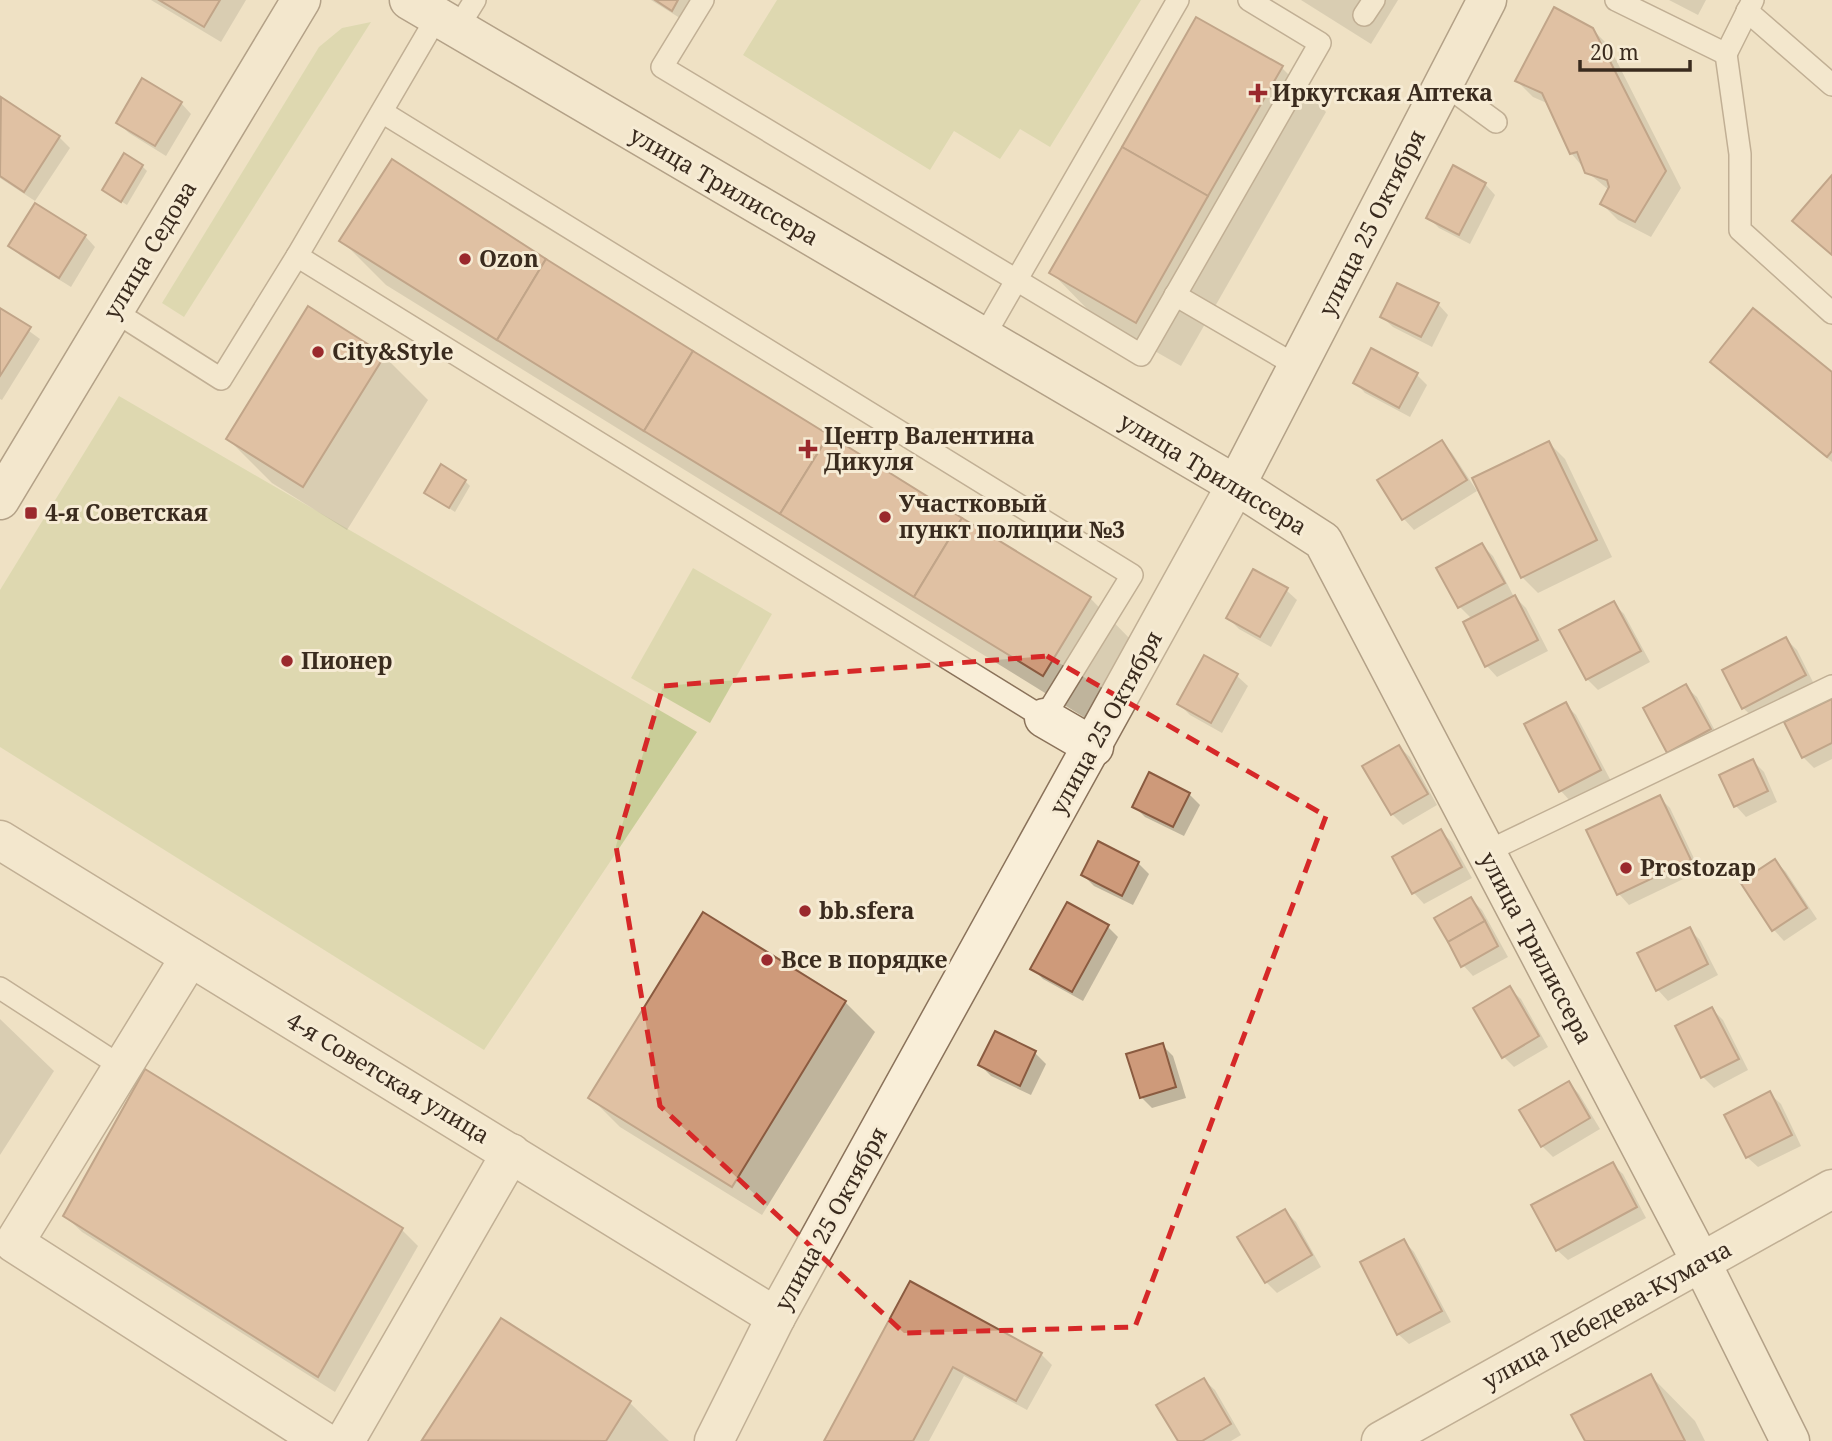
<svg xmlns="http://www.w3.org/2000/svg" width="1832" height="1441" viewBox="0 0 1832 1441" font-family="'Noto Serif',serif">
  <rect width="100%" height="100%" fill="#efe1c4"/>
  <!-- green -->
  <g fill="#c9cd98">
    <polygon points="777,0 1141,0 1050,147 1020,129 1000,159 954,131 930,170 743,55"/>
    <polygon points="371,22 184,317 162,303 319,47 342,28"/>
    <polygon points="119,396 697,732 484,1050 0,747 0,590"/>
    <polygon points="693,568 772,614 710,723 631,678"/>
  </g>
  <!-- shadow -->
  <g fill="#0003">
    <polygon points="151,0 246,0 221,42"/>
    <polygon points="651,0 695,0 683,20"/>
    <polygon points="1301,0 1398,0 1371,44"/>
    <polygon points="1669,0 1706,0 1698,15"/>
    <polygon points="1592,29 1609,46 1681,188 1651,237 1618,220 1602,204 1609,190 1587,172 1571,153 1549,104 1533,97 1517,81"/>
    <polygon points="1282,68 1326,112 1181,366 1095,317 1051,272"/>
    <polygon points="1,99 59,137 70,148 35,201 0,178"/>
    <polygon points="181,103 191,114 166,156 129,133 118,123"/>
    <polygon points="142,166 147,171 127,205 104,190"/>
    <polygon points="1485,184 1495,195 1470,244 1439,228 1428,217"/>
    <polygon points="85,236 95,247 71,287 21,256 10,246"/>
    <polygon points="342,241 545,261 1090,598 1134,643 1087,719 386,285"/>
    <polygon points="1438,304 1448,315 1432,347 1393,327 1382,317"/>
    <polygon points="0,310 40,339 2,400 0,399"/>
    <polygon points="384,356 428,400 347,530 272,483 228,439"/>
    <polygon points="1712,362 1832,375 1832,462 1728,378"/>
    <polygon points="1416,374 1427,385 1410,417 1365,393 1355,382"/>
    <polygon points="1442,442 1452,453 1477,491 1414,530 1404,519 1379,480"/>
    <polygon points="1549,443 1565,459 1612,557 1538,593 1522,577"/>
    <polygon points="465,481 470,486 455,512 426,493"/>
    <polygon points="1482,545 1493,556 1513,595 1526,608 1548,651 1497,677 1487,666 1472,619 1460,607 1438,569"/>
    <polygon points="1286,590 1297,600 1271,647 1239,629 1228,618"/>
    <polygon points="1613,603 1624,614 1650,662 1598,690 1587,679"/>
    <polygon points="1786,639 1797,650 1815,686 1754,718 1743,708"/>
    <polygon points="1237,676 1248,686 1222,733 1190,715 1179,704"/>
    <polygon points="1686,687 1697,697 1720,740 1679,762 1668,752"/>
    <polygon points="1832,701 1832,759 1814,768 1803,757"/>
    <polygon points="1565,704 1576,715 1611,781 1571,802 1561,791 1526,725"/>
    <polygon points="1399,747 1410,757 1437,805 1403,825 1392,814 1365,766"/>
    <polygon points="1753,761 1764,772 1777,802 1746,817 1736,806"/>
    <polygon points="1189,794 1200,805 1184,836 1145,817 1134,806"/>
    <polygon points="1659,797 1670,808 1700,871 1629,905 1619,894"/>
    <polygon points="1441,832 1452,842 1472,878 1424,904 1414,893 1394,858"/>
    <polygon points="1775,861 1786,872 1817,919 1784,941 1774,930 1743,882"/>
    <polygon points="1138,863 1149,874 1133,905 1094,886 1083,875"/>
    <polygon points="1471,899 1482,910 1508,957 1473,976 1463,965"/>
    <polygon points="1108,927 1118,937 1083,1001 1043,979 1032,968"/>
    <polygon points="1689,929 1700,940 1718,975 1668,1001 1658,990"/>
    <polygon points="1510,989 1521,999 1548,1047 1514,1067 1504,1057"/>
    <polygon points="845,1002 875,1032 762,1215 620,1127 590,1097"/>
    <polygon points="1712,1009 1723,1020 1748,1070 1714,1088 1703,1077"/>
    <polygon points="0,1019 54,1071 0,1155"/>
    <polygon points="996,1033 1035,1053 1046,1064 1031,1095 991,1076 980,1065"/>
    <polygon points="1162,1045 1173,1056 1186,1098 1152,1108 1141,1097"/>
    <polygon points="1569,1083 1579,1094 1600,1129 1553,1157 1542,1146"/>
    <polygon points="1770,1094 1781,1104 1801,1146 1758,1167 1747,1157"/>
    <polygon points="1612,1164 1623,1174 1646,1218 1568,1260 1557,1250"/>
    <polygon points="1285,1211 1296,1222 1321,1267 1277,1293 1266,1282"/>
    <polygon points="65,1216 402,1230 418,1246 335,1392 82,1232"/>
    <polygon points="1404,1241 1414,1252 1451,1322 1409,1344 1398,1334"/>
    <polygon points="911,1284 1041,1354 1052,1365 1027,1410 964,1376 929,1441 826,1441"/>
    <polygon points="501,1320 630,1403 669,1441 426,1441"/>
    <polygon points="1651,1376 1695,1421 1705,1441 1587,1441"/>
    <polygon points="1204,1380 1215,1390 1241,1435 1231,1441 1180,1441"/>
  </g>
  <!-- building -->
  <g fill="#ce9a7a" stroke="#8a5b40" stroke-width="2">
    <polygon points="159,0 220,0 204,27"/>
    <polygon points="655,0 678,0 672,11"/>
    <polygon points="1554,7 1593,28 1666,171 1635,222 1600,204 1609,187 1607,180 1585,173 1577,152 1570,154 1542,93 1515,81"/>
    <polygon points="1196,17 1283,66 1208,196 1122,147"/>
    <polygon points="142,78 182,102 155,146 116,123"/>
    <polygon points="1,97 60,136 24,192 0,176"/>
    <polygon points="1122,147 1208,196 1136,323 1049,273"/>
    <polygon points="124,153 143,165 121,202 102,190"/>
    <polygon points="392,159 546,259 497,340 339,241"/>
    <polygon points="1453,165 1486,183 1459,235 1426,218"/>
    <polygon points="1832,175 1832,255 1792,221"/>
    <polygon points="35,203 86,235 59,278 8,246"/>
    <polygon points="546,259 693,351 644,431 497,340"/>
    <polygon points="1397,283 1439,303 1421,337 1380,317"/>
    <polygon points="308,306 385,355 303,487 226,439"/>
    <polygon points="0,308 31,327 0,376"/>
    <polygon points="1753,308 1832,372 1832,451 1827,457 1710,362"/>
    <polygon points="1371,348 1418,373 1399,408 1353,383"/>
    <polygon points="693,351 829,435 780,514 644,431"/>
    <polygon points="829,435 962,518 914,597 780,514"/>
    <polygon points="1442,440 1467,480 1402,520 1377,480"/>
    <polygon points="1549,441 1597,540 1521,578 1472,478"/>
    <polygon points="441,464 466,480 449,508 424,493"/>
    <polygon points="962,518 1091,597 1043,676 914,597"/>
    <polygon points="1482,543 1505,583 1458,608 1436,568"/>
    <polygon points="1253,569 1288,588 1260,637 1226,618"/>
    <polygon points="1515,595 1538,640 1485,667 1463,622"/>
    <polygon points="1614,601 1641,651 1586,680 1559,630"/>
    <polygon points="1786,637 1806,675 1742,709 1722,670"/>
    <polygon points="1204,655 1238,674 1211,723 1177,704"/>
    <polygon points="1686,684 1711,729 1667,753 1643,708"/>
    <polygon points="1832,699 1832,743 1802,758 1784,722"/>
    <polygon points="1566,702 1601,770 1559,792 1524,724"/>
    <polygon points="1399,745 1428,794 1391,815 1362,766"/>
    <polygon points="1753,759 1768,791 1734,807 1719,775"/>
    <polygon points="1149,772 1190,793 1173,827 1132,807"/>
    <polygon points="1660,795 1691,860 1617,895 1586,830"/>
    <polygon points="1441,829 1462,867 1412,894 1392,857"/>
    <polygon points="1098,841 1139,862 1122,896 1081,875"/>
    <polygon points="1775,859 1807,908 1772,931 1740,882"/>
    <polygon points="1471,897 1485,921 1448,942 1434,918"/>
    <polygon points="1067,902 1109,925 1072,992 1030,969"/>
    <polygon points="703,912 846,1001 732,1187 588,1098"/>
    <polygon points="1485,921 1498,946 1461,967 1448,942"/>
    <polygon points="1690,927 1708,964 1656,991 1637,953"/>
    <polygon points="1510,986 1539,1036 1502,1058 1473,1008"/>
    <polygon points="1712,1007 1739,1059 1701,1078 1675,1026"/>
    <polygon points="995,1031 1036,1051 1020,1086 978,1065"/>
    <polygon points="1163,1043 1176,1087 1140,1098 1126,1054"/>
    <polygon points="145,1069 403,1228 318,1377 63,1216"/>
    <polygon points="1569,1081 1590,1118 1541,1147 1519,1110"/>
    <polygon points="1770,1091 1792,1135 1746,1158 1724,1115"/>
    <polygon points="1613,1162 1637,1207 1556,1251 1531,1205"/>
    <polygon points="1285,1209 1312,1255 1265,1283 1237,1237"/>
    <polygon points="1404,1239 1442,1311 1397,1335 1360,1262"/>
    <polygon points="910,1281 1042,1353 1016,1401 953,1367 913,1441 824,1441"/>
    <polygon points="501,1318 631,1401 606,1441 422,1440"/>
    <polygon points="1651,1374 1685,1441 1585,1441 1571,1415"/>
    <polygon points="1204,1378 1231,1424 1202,1441 1178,1441 1156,1405"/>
  </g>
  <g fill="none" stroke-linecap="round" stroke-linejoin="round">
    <!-- service casing -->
    <g stroke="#8a725a" stroke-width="24">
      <g id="service">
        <polyline points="703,0 662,67 1141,355 1320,43 1249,0"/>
        <polyline points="1616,0 1726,54 1753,0"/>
        <polyline points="1747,11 1832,85"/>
        <polyline points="1364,15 1374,0"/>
        <polyline points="457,29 475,0"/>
        <polyline points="1726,54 1740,154 1740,230 1832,313"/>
        <polyline points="1444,84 1496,122"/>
        <polyline points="297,256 1044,718 1132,575 382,112"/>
        <polyline points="1175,295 1297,366"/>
        <polyline points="114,311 221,379 297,256 437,17"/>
        <polyline points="983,338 1178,0"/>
        <polyline points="1486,852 1832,686"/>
        <polyline points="0,988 122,1067"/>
      </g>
    </g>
    <!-- minor casing -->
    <g stroke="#8a725a" stroke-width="41">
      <g id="minor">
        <polyline points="1044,718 1094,747"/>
        <polyline points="190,957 14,1243 323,1441"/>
        <polyline points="345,1441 511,1153"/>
        <polyline points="714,1441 776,1317"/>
        <polyline points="1381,1441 1832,1189"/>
      </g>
    </g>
    <!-- tertiary casing -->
    <g stroke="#8a725a" stroke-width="41">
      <polyline id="tertiary" points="0,840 776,1317 1236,485"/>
    </g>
    <!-- secondary casing -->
    <g stroke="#6c533d" stroke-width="41">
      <g id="secondary">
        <polyline points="409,0 1236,485 1323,541 1701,1262 1790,1441"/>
        <polyline points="1236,485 1487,0"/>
        <polyline points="0,500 301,0"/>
      </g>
    </g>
    <!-- service -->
    <use href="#service" stroke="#f9eed8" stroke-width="21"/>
    <!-- minor -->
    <use href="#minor" stroke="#f9eed8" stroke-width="38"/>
    <!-- tertiary -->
    <use href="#tertiary" stroke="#f9eed8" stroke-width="38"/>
    <!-- secondary -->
    <use href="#secondary" stroke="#f9eed8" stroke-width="38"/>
  </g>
  <!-- marked area -->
  <path d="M0 0H1832V1441H0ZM1047 656 1326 816 1135 1327 904 1333 660 1106 616 846 663 686Z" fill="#efe1c4" fill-opacity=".55" fill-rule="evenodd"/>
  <path fill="none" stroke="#d62828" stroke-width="5" stroke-dasharray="14 9" stroke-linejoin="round" d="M1047 656 1326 816 1135 1327 904 1333 660 1106 616 846 663 686Z"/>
  <!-- markers -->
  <g fill="#9a292d" stroke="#f6ebd4" stroke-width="2.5">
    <path d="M1254.5 82.5h7v7h7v7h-7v7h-7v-7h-7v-7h7z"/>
    <circle cx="465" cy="259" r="7"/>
    <circle cx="318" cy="352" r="7"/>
    <path d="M804.5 438.5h7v7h7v7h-7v7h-7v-7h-7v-7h7z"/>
    <rect x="24" y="506" width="14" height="14" rx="3.5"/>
    <circle cx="885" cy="517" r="7"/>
    <circle cx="287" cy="661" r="7"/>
    <circle cx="1626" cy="868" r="7"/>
    <circle cx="805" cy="911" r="7"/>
    <circle cx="767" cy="960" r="7"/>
  </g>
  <g text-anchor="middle" stroke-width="6" stroke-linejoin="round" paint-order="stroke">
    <!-- poi labels -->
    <g font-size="23" font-weight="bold" fill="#3a2b1e" stroke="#f6ebd4" text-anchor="start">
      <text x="1272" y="101">Иркутская Аптека</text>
      <text x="479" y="267">Ozon</text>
      <text x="332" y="360">City&amp;Style</text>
      <text x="824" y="444">Центр Валентина<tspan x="824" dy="26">Дикуля</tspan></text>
      <text x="899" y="512">Участковый<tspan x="899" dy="26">пункт полиции №3</tspan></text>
      <text x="45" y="521">4-я Советская</text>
      <text x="301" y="669">Пионер</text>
      <text x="1640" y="876">Prostozap</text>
      <text x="819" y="919">bb.sfera</text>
      <text x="781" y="968">Все в порядке</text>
    </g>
    <!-- street labels -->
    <g font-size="23" fill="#3a2b1e" stroke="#f6ebd4">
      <text transform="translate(724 186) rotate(30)" y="8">улица Трилиссера</text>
      <text transform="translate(1372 223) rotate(-63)" y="8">улица 25 Октября</text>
      <text transform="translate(150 250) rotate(-59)" y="8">улица Седова</text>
      <text transform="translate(1213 474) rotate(31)" y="8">улица Трилиссера</text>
      <text transform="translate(1106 723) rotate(-61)" y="8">улица 25 Октября</text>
      <text transform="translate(1536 948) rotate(62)" y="8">улица Трилиссера</text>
      <text transform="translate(388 1078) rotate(31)" y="8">4-я Советская улица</text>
      <text transform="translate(831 1219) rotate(-61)" y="8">улица 25 Октября</text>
      <text transform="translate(1607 1315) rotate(-29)" y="8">улица Лебедева-Кумача</text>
    </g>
  </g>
  <!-- scale -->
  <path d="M1580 60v10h110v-10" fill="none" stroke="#3a2b1e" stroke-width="3.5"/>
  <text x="1590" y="60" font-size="21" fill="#3a2b1e" stroke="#f6ebd4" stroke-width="5" paint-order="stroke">20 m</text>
</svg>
